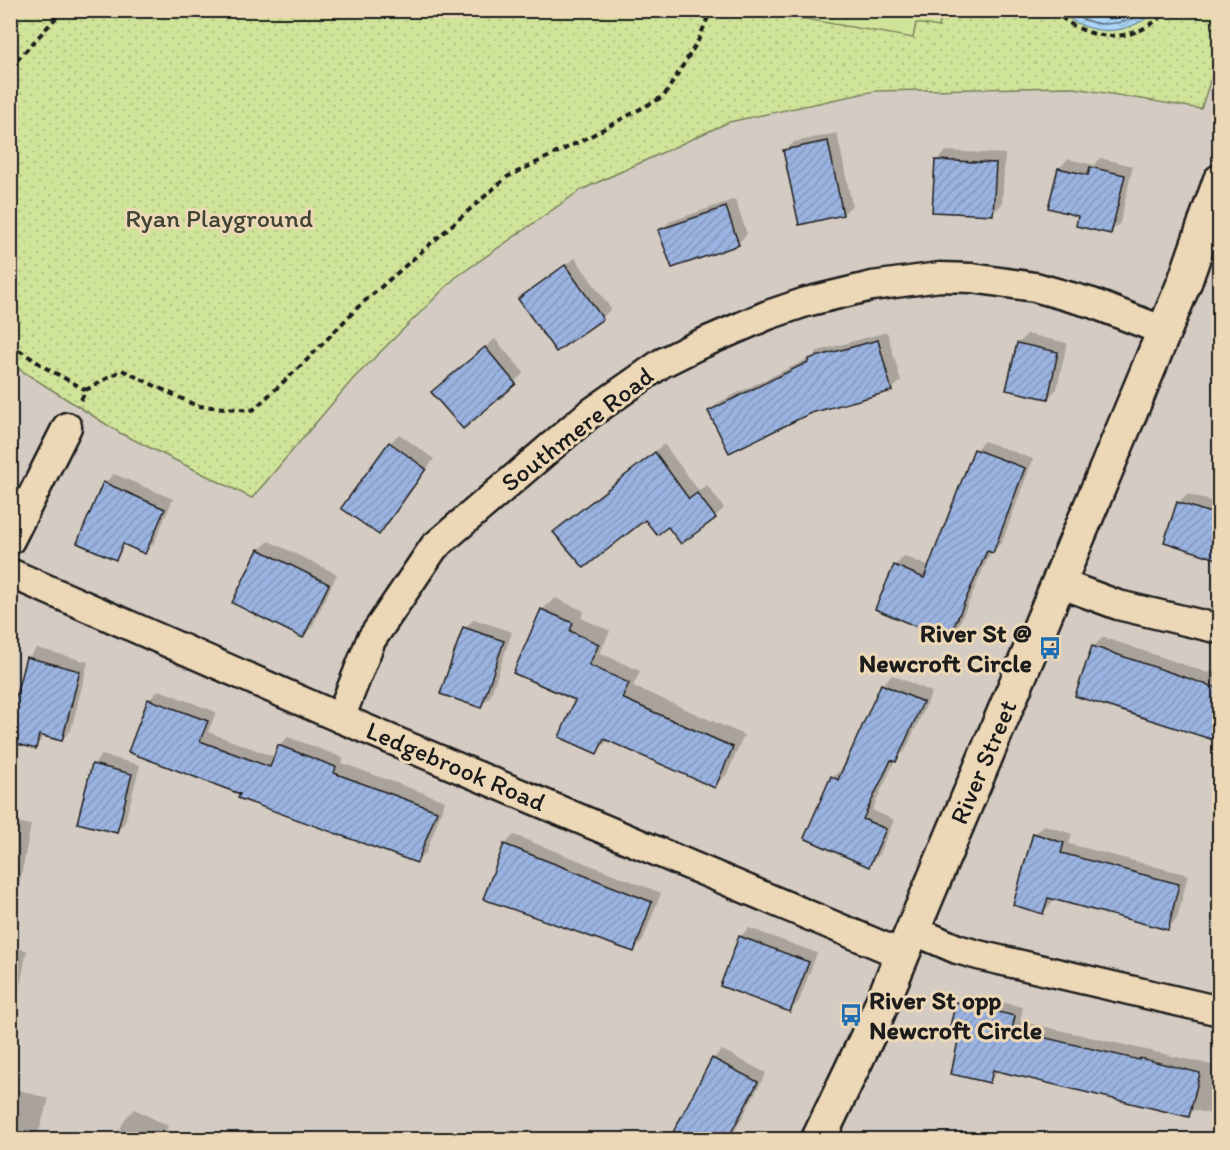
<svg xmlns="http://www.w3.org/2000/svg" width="1230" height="1150" viewBox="0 0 1230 1150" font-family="Itim,sans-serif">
  <defs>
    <pattern id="grass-dots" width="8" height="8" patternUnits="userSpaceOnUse" patternTransform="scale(1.5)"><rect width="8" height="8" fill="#d0e499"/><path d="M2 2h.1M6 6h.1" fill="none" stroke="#b2c383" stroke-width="1.8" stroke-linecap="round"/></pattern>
    <pattern id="water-waves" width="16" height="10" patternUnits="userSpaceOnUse" patternTransform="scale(1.5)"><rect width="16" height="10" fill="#abd6f7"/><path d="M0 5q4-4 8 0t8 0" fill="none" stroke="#93b7d3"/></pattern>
    <pattern id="building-hatch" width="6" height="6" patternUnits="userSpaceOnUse" patternTransform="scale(1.5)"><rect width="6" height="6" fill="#9bb3e0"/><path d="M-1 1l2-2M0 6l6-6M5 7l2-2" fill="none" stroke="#8599c0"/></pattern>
  </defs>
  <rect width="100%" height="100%" fill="#d4ccc3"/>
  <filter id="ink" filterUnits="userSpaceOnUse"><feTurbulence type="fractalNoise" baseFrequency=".0167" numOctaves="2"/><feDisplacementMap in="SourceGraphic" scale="12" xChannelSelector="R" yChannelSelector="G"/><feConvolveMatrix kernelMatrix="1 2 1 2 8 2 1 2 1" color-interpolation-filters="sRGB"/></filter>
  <g filter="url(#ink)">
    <!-- grass -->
    <polygon fill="url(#grass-dots)" stroke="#76805a" stroke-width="1.5" points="1219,10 1220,51 1201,109 1069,87 875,91 729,122 581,190 455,278 353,379 252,498 120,433 11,364 10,11"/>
    <!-- pitch -->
    <polygon fill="#d0e499" stroke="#76805a" stroke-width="1.5" points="784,10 942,10 942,11 939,27 916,23 913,38 783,15"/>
    <!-- water -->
    <path fill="url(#water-waves)" stroke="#728c9f" stroke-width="1.5" d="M1059 11H1156C1125 37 1090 37 1059 11Z"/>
    <!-- shadow -->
    <g fill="#0003">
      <polygon points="837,133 852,205 843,214 785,151 794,142"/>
      <polygon points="946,151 1005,154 1002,204 993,213 937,160"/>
      <polygon points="1100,158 1133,166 1120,223 1110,233 1080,215 1059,168 1068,159 1094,165"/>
      <polygon points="735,199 747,234 738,243 660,231 669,222"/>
      <polygon points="575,258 611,309 602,318 520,299 529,290"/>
      <polygon points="887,332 901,381 891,390 710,412 719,402 812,357 818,351"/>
      <polygon points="1027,334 1067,343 1057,389 1048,398 1018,344"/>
      <polygon points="495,339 524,373 464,427 442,383"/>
      <polygon points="399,434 434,459 388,524 379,533 390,443"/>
      <polygon points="984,441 1033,459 1002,542 992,552 991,551 957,629 948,638 895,566 904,556 930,567 975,450"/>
      <polygon points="664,444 699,491 707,485 724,508 715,517 668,525 646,517 555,532"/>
      <polygon points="114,474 173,499 154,543 145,552 105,483"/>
      <polygon points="1187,494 1220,504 1220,559 1178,503"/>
      <polygon points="269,541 337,574 312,627 303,636 259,550"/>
      <polygon points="555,598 584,611 581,618 610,631 600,653 640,671 633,686 744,735 727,774 715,786 609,739 597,752 542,610"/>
      <polygon points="474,619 512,632 490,697 481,706 465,628"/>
      <polygon points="1103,637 1208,673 1210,671 1220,674 1220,741 1077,695 1094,646"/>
      <polygon points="37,648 88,662 71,730 62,739 45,735 35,747 28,658"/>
      <polygon points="892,675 932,692 905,751 895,760 872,810 894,820 878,856 869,865 833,777 842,768 845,769 883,684"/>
      <polygon points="159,690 216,712 208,732 275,757 279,746 288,737 344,758 342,763 445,801 426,853 416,862 130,751 150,699"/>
      <polygon points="102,755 140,765 125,822 116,832 93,765"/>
      <polygon points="10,821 31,825 10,933"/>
      <polygon points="1044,825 1072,834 1069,844 1188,875 1177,919 1168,928 1053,898 1052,903 1043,912 1034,834"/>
      <polygon points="514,835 661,893 642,942 633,951 505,844"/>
      <polygon points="749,928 817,953 799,1001 790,1011 740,937"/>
      <polygon points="10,947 27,950 17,1002 10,1009"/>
      <polygon points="966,994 1023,1007 1020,1021 1220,1067 1220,1116 1194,1110 1189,1115 999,1070 990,1081 961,1035 957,1003"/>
      <polygon points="722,1050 766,1073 730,1140 671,1140 713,1059"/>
      <polygon points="10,1087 49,1099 36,1140 10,1140"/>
      <polygon points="134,1109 168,1126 162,1140 115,1140 125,1119"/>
    </g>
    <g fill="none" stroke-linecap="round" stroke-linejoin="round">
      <!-- shore -->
      <path stroke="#556674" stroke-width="1.5" d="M1068 10C1092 30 1123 27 1147 10"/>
    </g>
    <!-- building -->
    <g fill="url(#building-hatch)" stroke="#1c1c1c" stroke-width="1.5">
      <polygon points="828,141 843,215 799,225 783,150"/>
      <polygon points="935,160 996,163 993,215 932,212"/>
      <polygon points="1090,167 1125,175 1111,234 1076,226 1078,216 1048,208 1058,168 1088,175"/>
      <polygon points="726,207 739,245 672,268 658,230"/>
      <polygon points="565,265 603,319 556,352 518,299"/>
      <polygon points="878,340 892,391 811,413 729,453 708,411 808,362 808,359"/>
      <polygon points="1017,343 1058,352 1048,399 1006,390"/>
      <polygon points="485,347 516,384 463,429 431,392"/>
      <polygon points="389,442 426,469 379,535 341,508"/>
      <polygon points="974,449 1025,468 993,553 987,551 948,640 875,609 894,565 924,578"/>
      <polygon points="655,452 689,499 697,493 716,518 681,544 668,527 657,535 645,520 584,568 553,532"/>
      <polygon points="103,482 165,509 145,554 123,544 116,560 77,543"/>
      <polygon points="1177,502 1220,516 1220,560 1164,542"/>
      <polygon points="258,549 329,584 303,638 232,603"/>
      <polygon points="541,609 573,623 570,631 599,644 589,665 629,683 622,698 733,747 715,788 604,739 597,754 559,737 575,700 513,673"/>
      <polygon points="463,627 504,641 481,708 440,694"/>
      <polygon points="1092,646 1220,689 1220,742 1075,696"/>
      <polygon points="26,657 80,671 62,741 39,735 36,749 10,742 10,718"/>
      <polygon points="881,684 923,702 896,762 891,760 863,819 886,829 869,867 804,838 831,776 838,780"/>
      <polygon points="148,699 208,721 200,741 270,767 278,745 336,767 334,773 437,811 417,863 238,798 240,794 128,752"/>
      <polygon points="92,764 132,774 117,833 77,823"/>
      <polygon points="1033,833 1064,843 1061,853 1179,884 1168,930 1048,898 1043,914 1013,905"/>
      <polygon points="504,844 652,902 634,952 483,899"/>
      <polygon points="739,936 809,962 790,1012 720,986"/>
      <polygon points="956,1002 1015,1016 1012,1030 1139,1060 1140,1058 1200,1073 1189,1117 993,1070 990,1083 951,1074 959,1036 948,1034"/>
      <polygon points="712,1058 758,1082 727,1140 669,1140"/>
    </g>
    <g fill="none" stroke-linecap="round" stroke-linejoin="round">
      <!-- minor casing -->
      <g stroke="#1c1c1c" stroke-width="33">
        <g id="minor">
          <polyline points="10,540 67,427"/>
          <polyline points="10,573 340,718 903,955"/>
          <polyline points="1059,583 1118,605 1220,629"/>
          <polyline points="340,718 371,640 434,547 588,415 662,363 696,346 768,315 806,302 872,286 940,277 972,278 1035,287 1092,303 1164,331"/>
          <polyline points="913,930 957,949 978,955 1220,1011"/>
        </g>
      </g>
      <!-- secondary casing -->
      <g stroke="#1c1c1c" stroke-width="38">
        <polyline id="secondary" points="818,1140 872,1027 1140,389 1185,281 1220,181"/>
      </g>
      <!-- path -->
      <g stroke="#1c1c1c" stroke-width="4" stroke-dasharray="6 4.5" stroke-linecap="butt">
        <path d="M1053 10C1085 42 1135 47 1167 10"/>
        <polyline points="10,68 63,10"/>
        <polyline points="10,344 46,368 86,390"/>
        <polyline points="81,400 86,390 122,370 197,406 253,410 305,362 357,308 507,177 587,138 664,96 698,41 711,10"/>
      </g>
      <!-- minor -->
      <use href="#minor" stroke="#ecd7b6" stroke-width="28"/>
      <!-- secondary -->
      <use href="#secondary" stroke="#ecd7b6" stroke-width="33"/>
    </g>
  </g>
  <!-- icons -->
  <defs>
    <g id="bus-bare" transform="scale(1.8)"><path d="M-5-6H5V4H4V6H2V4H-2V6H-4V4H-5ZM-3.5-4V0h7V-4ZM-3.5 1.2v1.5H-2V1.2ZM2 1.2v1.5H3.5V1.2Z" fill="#1f6fb2" stroke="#ecd7b6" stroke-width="2.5" paint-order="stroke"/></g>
  </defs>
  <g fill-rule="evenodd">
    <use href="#bus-bare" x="1050" y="648"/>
    <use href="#bus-bare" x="851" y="1015"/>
  </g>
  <g text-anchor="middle" stroke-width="6" stroke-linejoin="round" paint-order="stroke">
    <!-- park labels -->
    <g font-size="26" fill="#404435" stroke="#ecd7b6">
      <text x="219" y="227">Ryan Playground</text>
    </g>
    <!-- street labels -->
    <g font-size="26" fill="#1c1c1c" stroke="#ecd7b6">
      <text transform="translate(577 429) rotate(-38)" y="9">Southmere Road</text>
      <text transform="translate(983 762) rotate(-67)" y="9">River Street</text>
      <text transform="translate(456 766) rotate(23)" y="9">Ledgebrook Road</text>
    </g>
    <!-- poi labels -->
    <g font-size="26" font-weight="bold" fill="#1c1c1c" stroke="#ecd7b6" text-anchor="end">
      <text x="1032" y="642">River St @<tspan x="1032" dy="30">Newcroft Circle</tspan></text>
      <text x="869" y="1009" text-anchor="start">River St opp<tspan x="869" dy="30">Newcroft Circle</tspan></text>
    </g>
  </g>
  <!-- margin -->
  <rect width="1230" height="1150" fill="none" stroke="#ecd7b6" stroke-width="36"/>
  <rect x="18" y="18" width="1194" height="1114" fill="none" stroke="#1c1c1c" stroke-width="2" filter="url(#ink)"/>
</svg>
